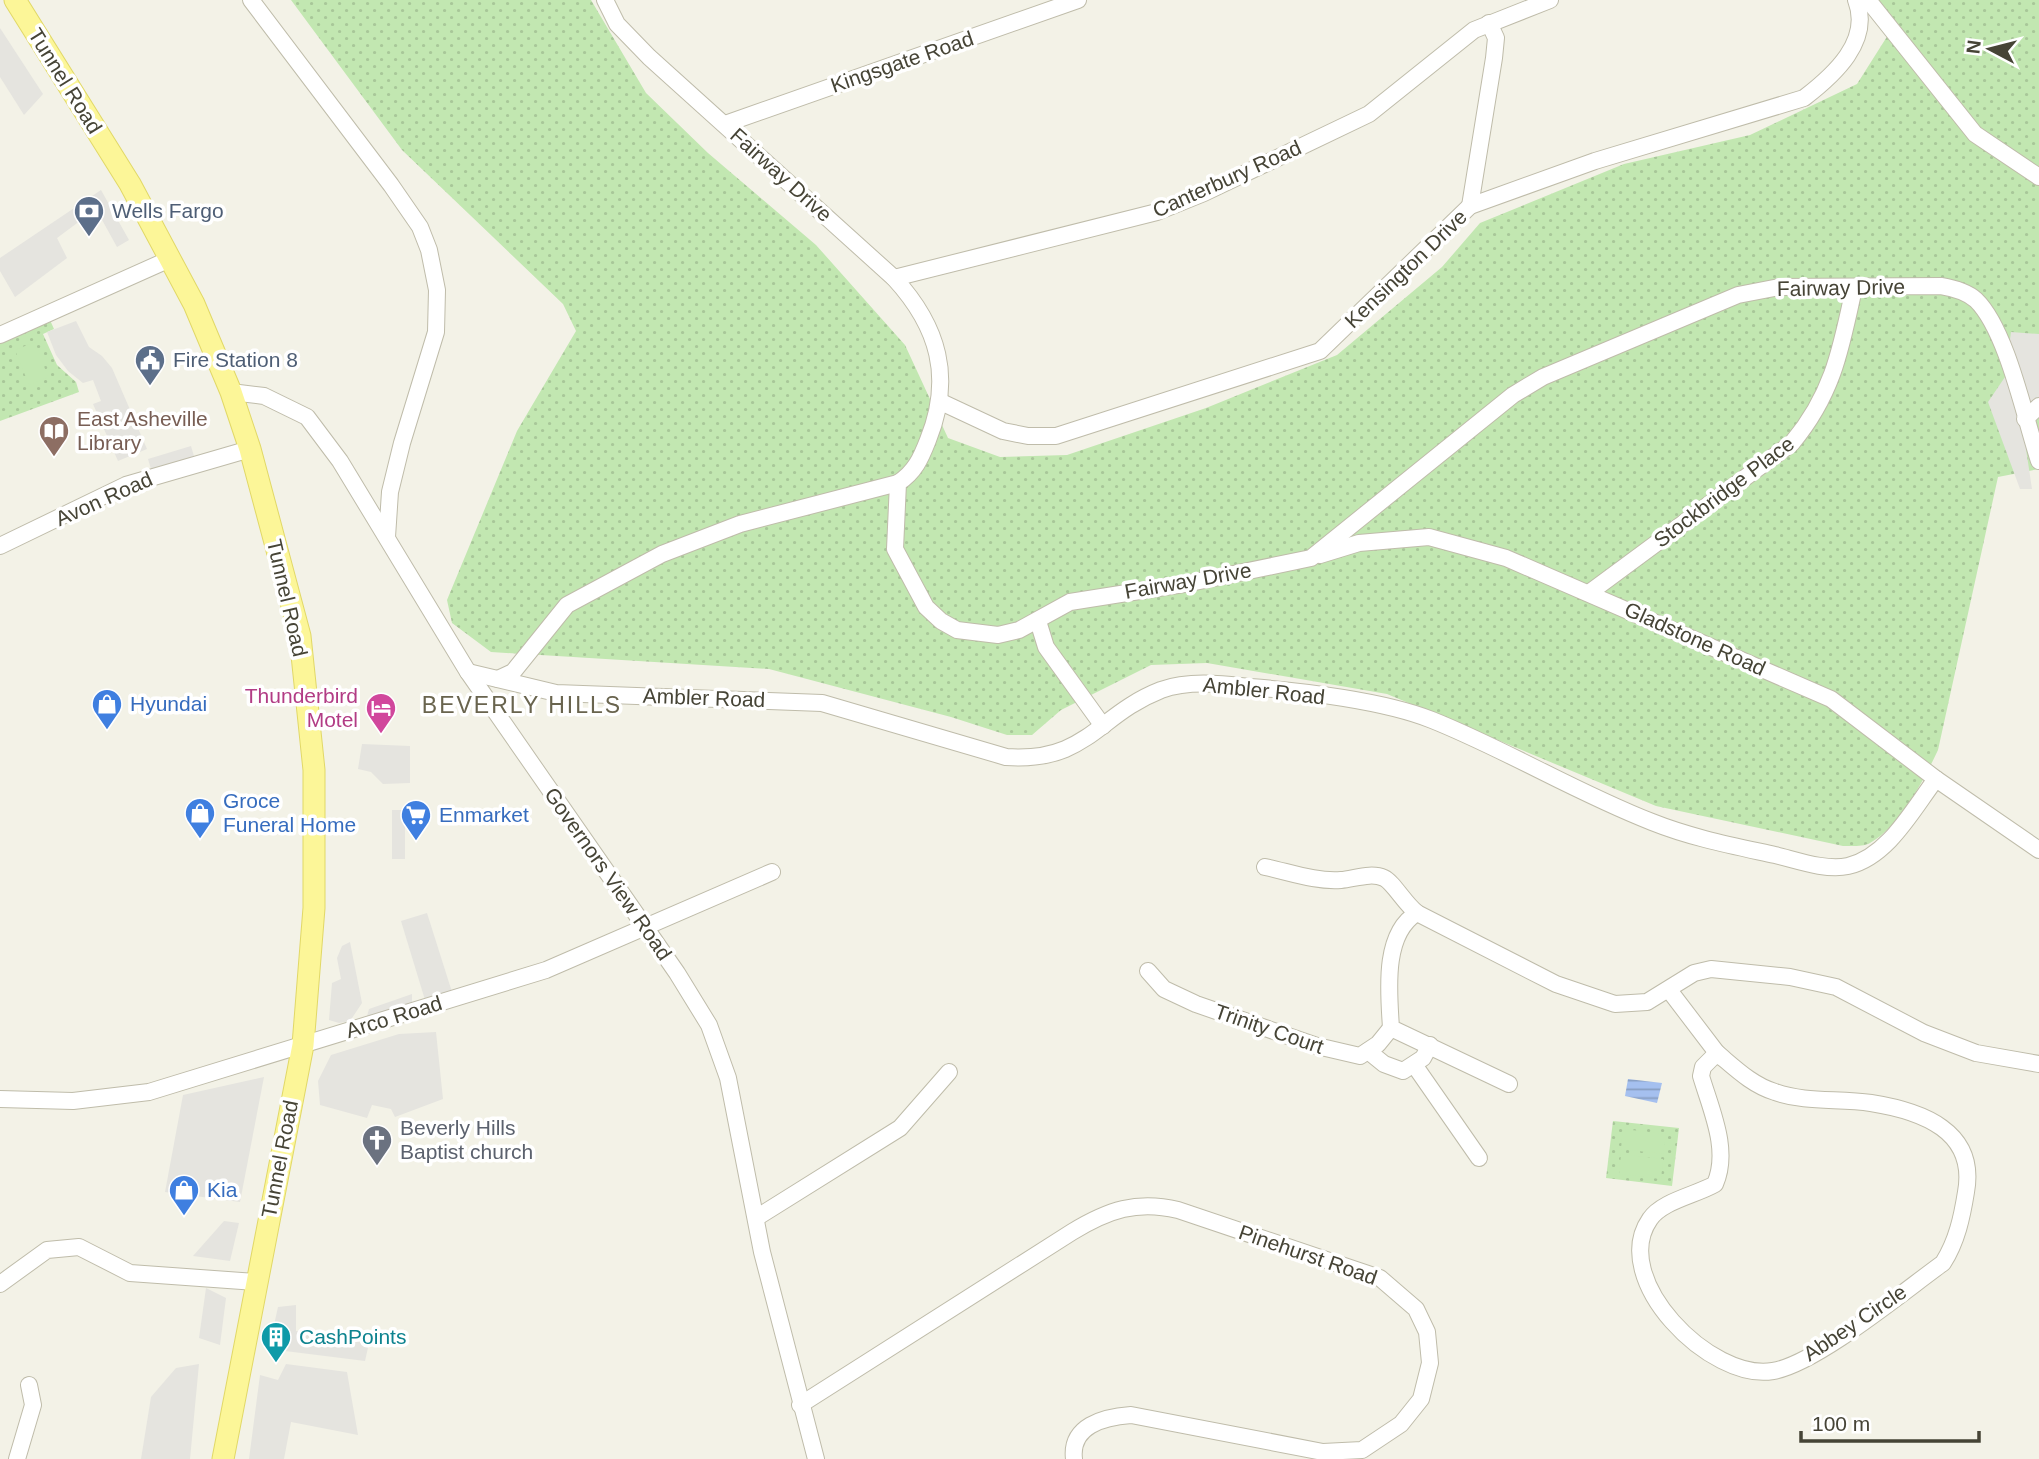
<svg xmlns="http://www.w3.org/2000/svg" width="2039" height="1459" viewBox="0 0 2039 1459" font-family="Helvetica,sans-serif">
  <defs>
    <pattern id="green-dots" width="8" height="8" patternUnits="userSpaceOnUse" patternTransform="scale(1.75)"><rect width="8" height="8" fill="#c2e7b1"/><path d="M2 2h.1M6 6h.1" fill="none" stroke="#a8c799" stroke-width="1.8" stroke-linecap="round"/></pattern>
    <pattern id="water-rules" width="6" height="5" patternUnits="userSpaceOnUse" patternTransform="scale(1.75)"><rect width="6" height="5" fill="#a5c0ef"/><path d="M0 2.5h6" fill="none" stroke="#889ec2"/></pattern>
  </defs>
  <rect width="100%" height="100%" fill="#f3f2e7"/>
  <!-- green -->
  <g fill="url(#green-dots)">
    <path d="M291 0H591L646 93 708 153 816 245 905 345 948 438 1000 457 1067 455 1206 408 1337 355 1442 267 1480 223 1624 164 1750 135 1857 84 1895 24 1877 0H2039V469L1998 477 1938 750C1924 780 1899 827 1870 843 1863 847 1850 846 1843 846L1656 806 1387 694 1207 663 1151 665 1061 710 1032 735H1007L951 717 769 669 491 652 452 623 447 600 517 431 576 331 563 304 402 150Z"/>
    <polygon points="50,320 54,329 43,334 57,365 76,382 79,392 0,421 0,342"/>
    <polygon points="1613,1121 1679,1128 1672,1186 1606,1178"/>
  </g>
  <!-- pitch -->
  <g fill="#c2e7b1">
    <polygon points="35,342 48,377 29,385 15,350"/>
    <polygon points="1623,1129 1666,1134 1663,1154 1621,1149"/>
    <polygon points="1621,1154 1663,1159 1661,1179 1619,1174"/>
  </g>
  <!-- parking -->
  <g fill="#e5e4df">
    <polygon points="0,28 43,94 24,115 0,77"/>
    <polygon points="101,190 129,240 117,247 96,209 57,238 67,258 15,297 0,271 0,258"/>
    <polygon points="76,321 89,347 102,356 112,368 147,449 118,461 93,404 101,401 93,380 83,383 68,371 56,355 47,332"/>
    <polygon points="2011,332 2039,334 2039,412 2026,449 2032,489 2020,489 1988,402 2005,377"/>
    <polygon points="191,446 196,463 153,476 148,459"/>
    <polygon points="362,744 410,746 410,783 383,784 371,772 358,769"/>
    <rect x="392" y="810" width="13" height="49"/>
    <polygon points="427,913 452,992 425,1000 401,921"/>
    <polygon points="350,942 362,1003 350,1021 339,1023 329,1020 332,983 341,979 337,958 342,946"/>
    <polygon points="412,994 412,1003 366,1020 369,1009"/>
    <polygon points="436,1032 443,1099 395,1117 391,1109 372,1105 367,1118 320,1105 318,1081 331,1055 399,1034"/>
    <polygon points="264,1077 240,1202 165,1192 183,1095"/>
    <polygon points="224,1221 239,1223 230,1261 193,1256"/>
    <polygon points="206,1288 226,1298 220,1345 199,1338"/>
    <polygon points="296,1305 296,1331 369,1343 365,1361 285,1351 286,1336 272,1334 278,1307"/>
    <polygon points="199,1364 190,1459 141,1459 151,1397 176,1368"/>
    <polygon points="286,1364 347,1372 358,1435 291,1422 284,1459 249,1459 260,1375 278,1380"/>
  </g>
  <!-- water -->
  <polygon fill="url(#water-rules)" points="1628,1079 1662,1083 1657,1103 1625,1096"/>
  <g fill="none" stroke-linecap="round" stroke-linejoin="round">
    <!-- minor casing -->
    <g stroke="#bfbcaa" stroke-width="18">
      <g id="minor">
        <polyline points="251,0 391,185 420,227 429,250 437,290 436,332 402,443 390,492 387,537"/>
        <path d="M605 0 617 24 649 57 894 278C939 327 953 378 928 440 921 458 915 472 898 483L895 549 926 607 941 621 957 630 998 635 1019 630 1070 602 1190 583 1311 558 1513 395 1543 377 1738 295 1779 287 1941 286C1953 288 1966 291 1976 300 2007 330 2025 419 2039 461"/>
        <polyline points="1868,0 1975,134 2039,177"/>
        <polyline points="725,124 1078,0"/>
        <polyline points="1470,206 1494,58 1496,38 1489,23"/>
        <polyline points="894,278 1157,212 1204,193 1369,114 1474,30 1550,0"/>
        <polyline points="0,335 170,259"/>
        <polyline points="231,392 264,396 307,417 340,461 468,672 677,973 709,1025 728,1078 762,1252 816,1459"/>
        <path d="M941 402 1003 431 1028 436H1056L1320 351 1470 206 1595 161 1804 98C1834 75 1872 41 1856 0"/>
        <polyline points="2025,419 2039,406"/>
        <polyline points="0,546 126,485 250,449"/>
        <polyline points="1320,555 1359,543 1429,537 1506,558 1831,699 1936,779 2039,850"/>
        <path d="M1589 593 1792 443C1833 394 1841 349 1854 288"/>
        <polyline points="1038,621 1046,647 1103,726"/>
        <path d="M468 672 556 693 822 703 1006 757C1087 763 1097 715 1161 690 1189 680 1222 684 1250 687 1302 691 1385 701 1432 720 1507 750 1577 793 1652 822 1692 838 1734 846 1775 855 1796 860 1826 871 1848 866 1888 857 1913 809 1936 779"/>
        <polyline points="498,679 513,672 567,605 662,554 740,524 898,483"/>
        <path d="M1265 867C1289 872 1316 882 1341 880 1354 879 1371 872 1384 878 1393 882 1405 904 1417 913L1556 984 1615 1004 1647 1002 1694 973 1711 969 1790 977 1836 987 1924 1033 1976 1053 2039 1064"/>
        <path d="M1417 913C1382 934 1389 994 1391 1028L1509 1084"/>
        <polyline points="1148,971 1164,989 1196,1004 1317,1046 1360,1056 1378,1044 1391,1028"/>
        <polyline points="1669,990 1717,1053"/>
        <polyline points="1368,1051 1384,1064 1403,1071 1423,1058 1430,1045"/>
        <path d="M1717 1053C1735 1068 1752 1085 1775 1092 1806 1103 1839 1098 1871 1103 1922 1111 1977 1131 1966 1192 1962 1217 1957 1241 1943 1263 1904 1291 1816 1364 1773 1371 1711 1382 1608 1279 1650 1219 1662 1201 1696 1195 1715 1184 1730 1150 1711 1110 1701 1076L1703 1067Z"/>
        <polyline points="1415,1066 1479,1158"/>
        <polyline points="0,1099 73,1101 149,1092 546,970 772,872"/>
        <polyline points="756,1218 900,1128 949,1072"/>
        <polyline points="0,1284 47,1250 79,1247 130,1273 256,1282"/>
        <path d="M800 1405 1072 1232C1108 1210 1137 1200 1178 1210L1380 1278 1416 1309 1427 1332 1430 1363 1421 1399 1401 1424 1362 1450 1323 1452 1131 1415C1103 1417 1070 1426 1074 1459"/>
        <polyline points="17,1459 33,1405 29,1385"/>
      </g>
    </g>
    <!-- major casing -->
    <g stroke="#e1d867" stroke-width="23">
      <polyline id="major" points="15,0 130,184 194,304 231,392 250,449 300,636 314,770 314,908 303,1045 223,1459"/>
    </g>
    <!-- minor -->
    <use href="#minor" stroke="#fff" stroke-width="16"/>
    <!-- major -->
    <use href="#major" stroke="#fcf698" stroke-width="21"/>
  </g>
  <!-- icons -->
  <defs>
    <g id="bank-pin" transform="scale(1.575)"><path d="M0 17L-7.5 6A9.5 9.5 0 1 1 7.5 6Z" fill="#5c6f8a" stroke="#fff"/><path d="M-6-4H6V4H-6ZM0-2.3a2.3 2.3 0 1 0 0 4.6a2.3 2.3 0 1 0 0-4.6Z" fill="#fff"/></g>
    <g id="civic-pin" transform="scale(1.575)"><path d="M0 17L-7.5 6A9.5 9.5 0 1 1 7.5 6Z" fill="#5c6f8a" stroke="#fff"/><path d="M-.6-6.5H3V-4.5H.6V-3L4-1V1h2V6H-6V1h2V-1L-.6-3ZM-1.2 2.5V6h2.4V2.5Z" fill="#fff"/></g>
    <g id="library-pin" transform="scale(1.575)"><path d="M0 17L-7.5 6A9.5 9.5 0 1 1 7.5 6Z" fill="#8d6e63" stroke="#fff"/><path d="M-6-4Q-3-5.5-.7-3.5V5Q-3 3-6 4ZM6-4Q3-5.5 .7-3.5V5Q3 3 6 4Z" fill="#fff"/></g>
    <g id="shop-pin" transform="scale(1.575)"><path d="M0 17L-7.5 6A9.5 9.5 0 1 1 7.5 6Z" fill="#3f7fe0" stroke="#fff"/><path d="M-5-2.5h2.3a2.7 3.5 0 0 1 5.4 0H5L5.5 6h-11ZM-1.5-2.5h3a1.5 2.3 0 0 0-3 0Z" fill="#fff"/></g>
    <g id="hotel-pin" transform="scale(1.575)"><path d="M0 17L-7.5 6A9.5 9.5 0 1 1 7.5 6Z" fill="#d1479c" stroke="#fff"/><path d="M-6-4.5h1.5V1H6V5H4.5V3h-9V5H-6ZM-4 0a1.8 1.8 0 1 1 3.6 0ZM.5 0V-2.5h3Q6-2.5 6 0Z" fill="#fff"/></g>
    <g id="supermarket-pin" transform="scale(1.575)"><path d="M0 17L-7.5 6A9.5 9.5 0 1 1 7.5 6Z" fill="#3f7fe0" stroke="#fff"/><path d="M-6-5.5h2.5l.6 2H6L4.5 2H-2.5L-4.4-4H-6ZM-1.5 3.2a1.3 1.3 0 1 0 .1 0ZM3 3.2a1.3 1.3 0 1 0 .1 0Z" fill="#fff"/></g>
    <g id="church-pin" transform="scale(1.575)"><path d="M0 17L-7.5 6A9.5 9.5 0 1 1 7.5 6Z" fill="#6b7280" stroke="#fff"/><path d="M-1.2-6h2.4v3.5h3.3v2.4h-3.3V6h-2.4V-.1h-3.3v-2.4h3.3Z" fill="#fff"/></g>
    <g id="building-pin" transform="scale(1.575)"><path d="M0 17L-7.5 6A9.5 9.5 0 1 1 7.5 6Z" fill="#0f9aa8" stroke="#fff"/><path d="M-4-6H4V6H1V3H-1V6H-4ZM-2.5-4.3h1.7v1.8h-1.7ZM.8-4.3h1.7v1.8H.8ZM-2.5-1h1.7V.8h-1.7ZM.8-1h1.7V.8H.8Z" fill="#fff"/></g>
  </defs>
  <g fill-rule="evenodd">
    <use href="#bank-pin" x="89" y="211"/>
    <use href="#civic-pin" x="150" y="360"/>
    <use href="#library-pin" x="54" y="431"/>
    <use href="#shop-pin" x="107" y="704"/>
    <use href="#hotel-pin" x="381" y="708"/>
    <use href="#shop-pin" x="200" y="813"/>
    <use href="#supermarket-pin" x="416" y="815"/>
    <use href="#church-pin" x="377" y="1140"/>
    <use href="#shop-pin" x="184" y="1190"/>
    <use href="#building-pin" x="276" y="1337"/>
  </g>
  <g text-anchor="middle" stroke-width="7" stroke-linejoin="round" paint-order="stroke">
    <!-- street labels -->
    <g font-size="21" fill="#464436" stroke="#fff">
      <text transform="translate(902 62) rotate(-19)" y="7">Kingsgate Road</text>
      <text transform="translate(65 81) rotate(58)" y="7">Tunnel Road</text>
      <text transform="translate(781 175) rotate(42)" y="7">Fairway Drive</text>
      <text transform="translate(1227 179) rotate(-24)" y="7">Canterbury Road</text>
      <text transform="translate(1406 269) rotate(-44)" y="7">Kensington Drive</text>
      <text transform="translate(1841 288) rotate(-1)" y="7">Fairway Drive</text>
      <text transform="translate(1724 492) rotate(-37)" y="7">Stockbridge Place</text>
      <text transform="translate(104 499) rotate(-24)" y="7">Avon Road</text>
      <text transform="translate(1188 581) rotate(-10)" y="7">Fairway Drive</text>
      <text transform="translate(287 598) rotate(77)" y="7">Tunnel Road</text>
      <text transform="translate(1695 639) rotate(24)" y="7">Gladstone Road</text>
      <text transform="translate(1264 691) rotate(6)" y="7">Ambler Road</text>
      <text transform="translate(704 698) rotate(2)" y="7">Ambler Road</text>
      <text transform="translate(608 874) rotate(55)" y="7">Governors View Road</text>
      <text transform="translate(394 1017) rotate(-17)" y="7">Arco Road</text>
      <text transform="translate(1269 1029) rotate(19)" y="7">Trinity Court</text>
      <text transform="translate(280 1159) rotate(-79)" y="7">Tunnel Road</text>
      <text transform="translate(1308 1255) rotate(19)" y="7">Pinehurst Road</text>
      <text transform="translate(1855 1323) rotate(-34)" y="7">Abbey Circle</text>
    </g>
    <!-- service labels -->
    <g font-size="21" fill="#4e5e75" stroke="#fff" text-anchor="start">
      <text x="112" y="218">Wells Fargo</text>
      <text x="173" y="367">Fire Station 8</text>
    </g>
    <!-- education labels -->
    <g font-size="21" fill="#785e54" stroke="#fff" text-anchor="start">
      <text x="77" y="426">East Asheville<tspan x="77" dy="24">Library</tspan></text>
    </g>
    <!-- hotel labels -->
    <g font-size="21" fill="#b23c85" stroke="#fff" text-anchor="end">
      <text x="358" y="703">Thunderbird<tspan x="358" dy="24">Motel</tspan></text>
    </g>
    <!-- shop labels -->
    <g font-size="21" fill="#366cbe" stroke="#fff" text-anchor="start">
      <text x="130" y="711">Hyundai</text>
      <text x="223" y="808">Groce<tspan x="223" dy="24">Funeral Home</tspan></text>
      <text x="439" y="822">Enmarket</text>
      <text x="207" y="1197">Kia</text>
    </g>
    <!-- worship labels -->
    <g font-size="21" fill="#5b616d" stroke="#fff" text-anchor="start">
      <text x="400" y="1135">Beverly Hills<tspan x="400" dy="24">Baptist church</tspan></text>
    </g>
    <!-- culture labels -->
    <g font-size="21" fill="#0d838f" stroke="#fff" text-anchor="start">
      <text x="299" y="1344">CashPoints</text>
    </g>
    <!-- neighbourhood labels -->
    <g font-size="23" letter-spacing="2" fill="#69644e" stroke="#fff">
      <text x="522" y="713">BEVERLY HILLS</text>
    </g>
  </g>
  <!-- north arrow -->
  <g transform="translate(1990 49) rotate(277)" stroke="#ffffff" stroke-width="5" paint-order="stroke">
  <path d="M0-5L12 26L0 18L-12 26Z" fill="#464436"/>
  <text y="-10" font-size="19" font-weight="bold" text-anchor="middle" fill="#464436">N</text>
  </g>
  <!-- scale -->
  <path d="M1801 1431v10h178v-10" fill="none" stroke="#464436" stroke-width="3.5"/>
  <text x="1812" y="1431" font-size="21" fill="#464436" stroke="#ffffff" stroke-width="5" paint-order="stroke">100 m</text>
</svg>
